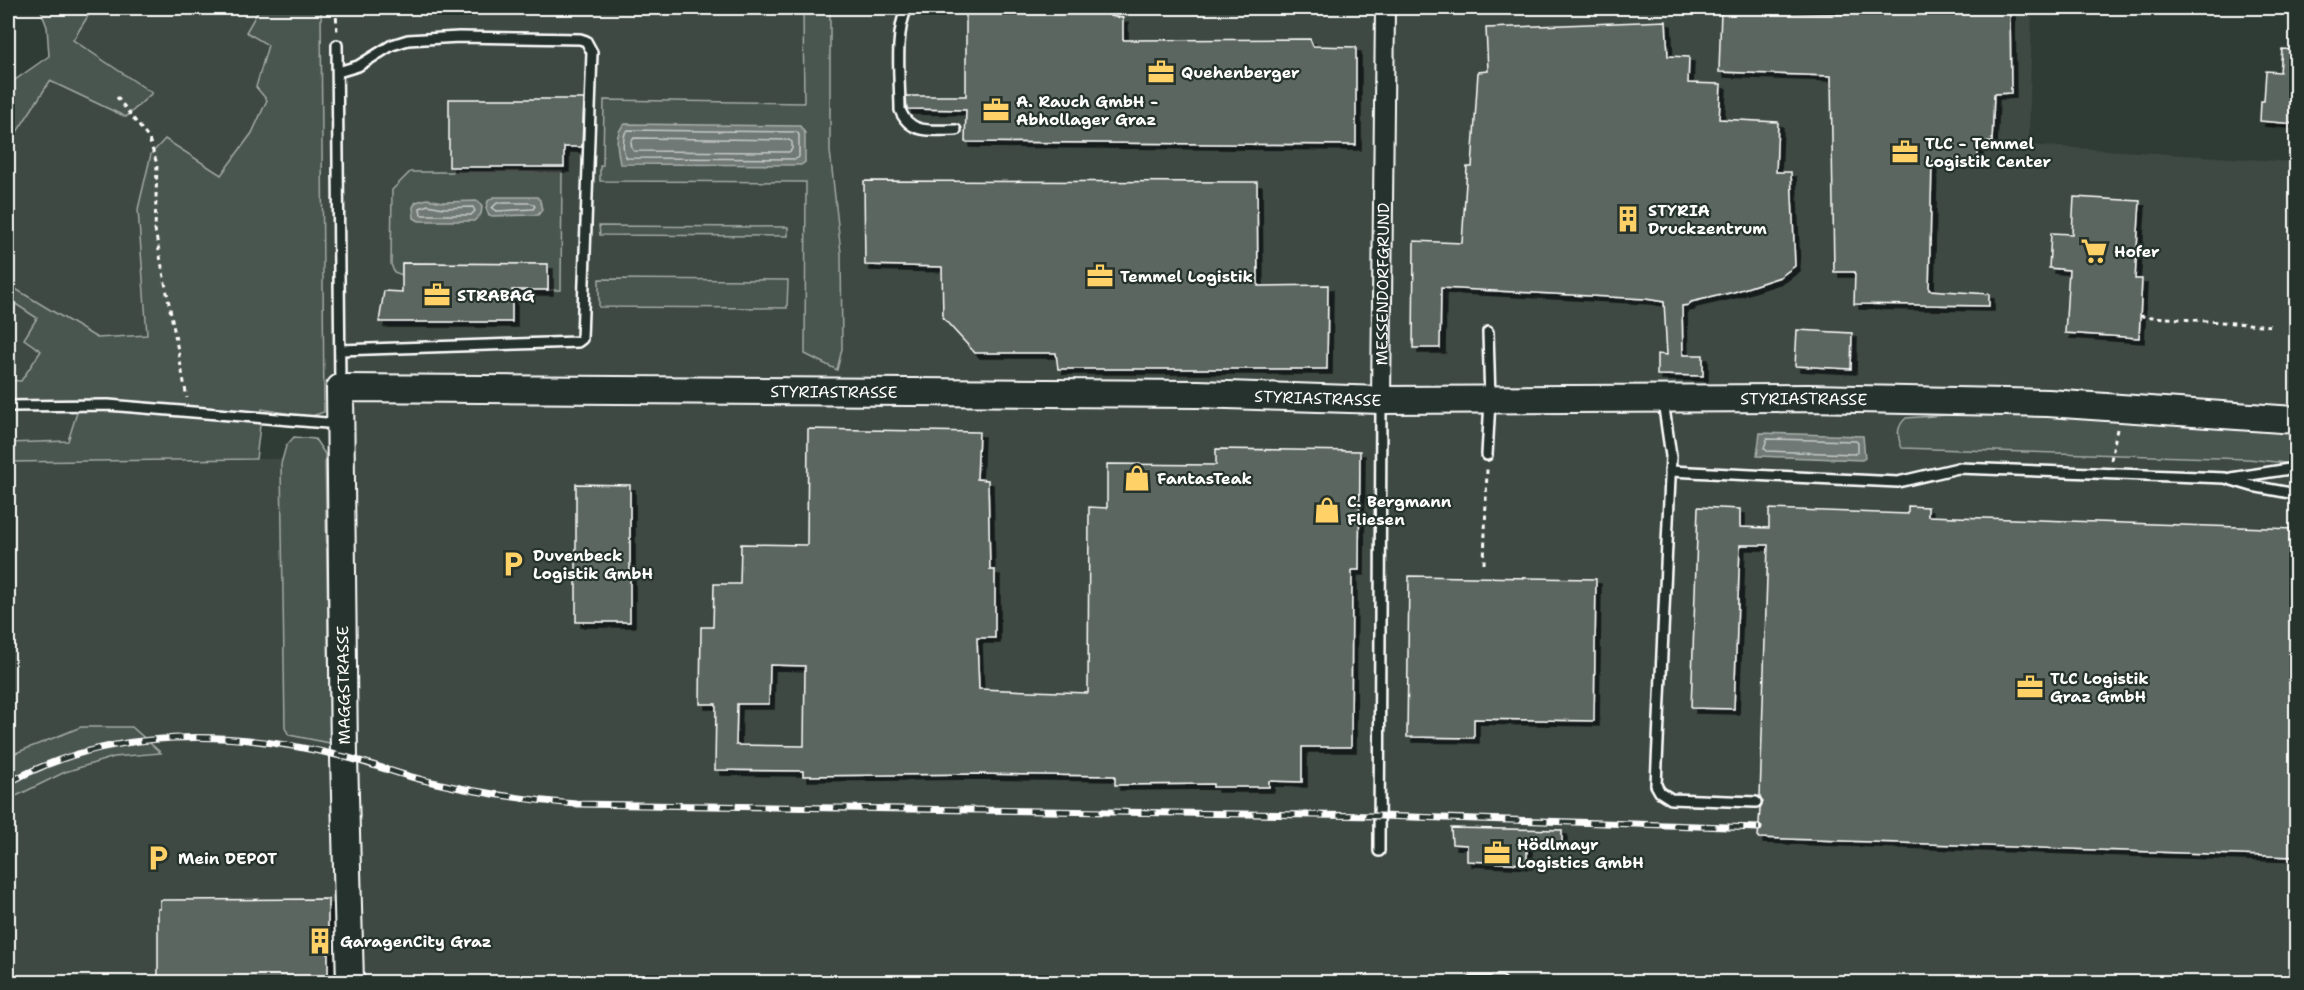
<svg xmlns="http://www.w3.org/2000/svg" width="2304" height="990" viewBox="0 0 2304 990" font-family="'Shantell Sans',sans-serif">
  <defs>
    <filter id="shadow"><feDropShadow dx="5" dy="5" stdDeviation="0" flood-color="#0009"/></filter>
  </defs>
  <rect width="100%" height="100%" fill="#2f3b35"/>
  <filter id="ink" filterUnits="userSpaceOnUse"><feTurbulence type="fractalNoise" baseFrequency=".0167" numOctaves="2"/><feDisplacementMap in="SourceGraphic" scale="12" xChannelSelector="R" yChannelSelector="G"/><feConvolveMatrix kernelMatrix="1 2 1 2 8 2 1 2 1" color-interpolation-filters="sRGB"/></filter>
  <g filter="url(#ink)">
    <!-- built -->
    <g fill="#3c4842">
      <polygon points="93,8 260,8 246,32 268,45 256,86 268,100 252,133 221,175 165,139 138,209 147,335 97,338 9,285 8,286 8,146 50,81 125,117 152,93 73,40"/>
      <polygon points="321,8 2032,8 2029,145 2296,162 2296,982 8,982 8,772 130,728 81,727 8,756 8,462 325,458"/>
      <polygon points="8,299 37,318 41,351 21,381 8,380"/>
      <polygon points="79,405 68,441 8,443 8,406"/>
    </g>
    <!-- green -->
    <g fill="#4a544f" stroke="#a4aaa7" stroke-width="1.5">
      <polygon points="40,8 93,8 73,40 152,93 126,117 50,81 8,146 8,85 49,56 47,27"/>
      <polygon points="260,8 321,8 324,412 309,417 262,409 256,459 8,462 8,443 68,441 79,406 8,406 8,380 21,381 41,351 24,339 37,318 8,299 8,286 9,285 97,338 147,335 138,209 151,154 165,139 221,175 252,133 267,100 256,87 268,45 246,32"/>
      <polygon points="803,8 830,8 830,151 841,253 842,349 837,370 805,354 806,182 600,181 600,166 603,165 604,100 804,103"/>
      <polygon points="410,172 562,172 561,290 548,290 547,264 402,263 402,275 394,272 391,264 392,190"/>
      <polygon points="599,226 788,227 788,236 600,235"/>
      <polygon points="599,279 788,280 787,308 599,307"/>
      <path d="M1962 414 2115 419 2121 422 2139 421 2296 430V464L2248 459 1902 448C1897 436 1896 427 1906 418Z"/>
      <polygon points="294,437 315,439 325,454 330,743 289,735 285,728 281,464 286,446"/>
      <polygon points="81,727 132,727 161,753 114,757 65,772 8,800 8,756"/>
    </g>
    <!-- water -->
    <g fill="#707975" stroke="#a9afac" stroke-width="1.5">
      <path d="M625 124 800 126 805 133V162L801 165 620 164C618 151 613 133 625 124Z"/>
      <polygon points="494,197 537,197 540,200 542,210 538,215 489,216 486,208 488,201"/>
      <polygon points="427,199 443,202 478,201 482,207 481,214 474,221 419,221 414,218 413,207 416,202"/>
      <polygon points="1760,433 1863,436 1865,458 1862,460 1757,456"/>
    </g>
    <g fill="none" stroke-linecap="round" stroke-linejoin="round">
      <!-- shore -->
      <g stroke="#c6c9c8" stroke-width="1.5">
        <path d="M628 130 797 132 799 135V157L796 159 627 158C622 152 623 141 625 133Z"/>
        <polygon points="634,138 789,140 792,142 792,149 789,152 634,151 632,149 631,142"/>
        <polygon points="497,203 531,203 535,206 533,209 497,211 492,208"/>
        <polygon points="428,205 443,208 473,207 475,211 471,215 421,215 420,208"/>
        <polygon points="1767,439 1856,441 1858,443 1858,451 1855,454 1767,451 1764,448"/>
      </g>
    </g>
    <!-- building -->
    <g fill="#5b6661" stroke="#fff" stroke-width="1.5" fill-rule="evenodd" filter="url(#shadow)">
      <polygon points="966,8 1110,8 1110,16 1123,18 1123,40 1310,39 1313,46 1356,47 1356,145 965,142 966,110 907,109 906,96 966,96"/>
      <polygon points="1857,8 2010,8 2011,93 1994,94 1992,142 1978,143 1978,162 1932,161 1929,290 1989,294 1989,306 1854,304 1855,272 1834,272 1831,76 1719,72 1721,10 1856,14"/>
      <polygon points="1666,21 1668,56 1689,57 1688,83 1721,84 1719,119 1778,122 1776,172 1791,172 1795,266 1780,277 1734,292 1691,302 1689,305 1682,306 1683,355 1703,355 1703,376 1657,375 1657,354 1667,355 1664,302 1646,299 1441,288 1440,348 1413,348 1414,241 1462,243 1467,167 1472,167 1478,72 1488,71 1486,28"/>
      <polygon points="2282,49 2296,50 2296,124 2260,121 2261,101 2264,101 2266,71 2280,72"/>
      <polygon points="449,99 584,99 582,147 564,147 564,167 449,167"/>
      <polygon points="864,181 1257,182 1258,286 1328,285 1327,369 1058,369 1056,353 975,353 943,318 942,267 865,265"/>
      <polygon points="2074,197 2140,201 2135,279 2142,279 2139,338 2065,333 2069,270 2049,268 2051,233 2072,234"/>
      <polygon points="402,263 548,264 548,290 512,290 512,322 379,322 384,291 402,292"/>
      <polygon points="1797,330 1852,333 1851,369 1795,366"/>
      <path d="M808 429 979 432 977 479 988 480 990 570H995V638H977L979 689 1088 693 1089 507 1107 508V464L1216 465V449L1360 451 1359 570H1352L1351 747H1302V782L1269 781V787H1213V784L1115 785V776L976 774 803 776V771L715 770 716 704H700L701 627H713L714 584H740L741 544 807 545ZM770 665 805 666 804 746 736 745 737 704H769Z"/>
      <polygon points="576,484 630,485 630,622 576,622"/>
      <polygon points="1908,506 1928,507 1928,516 2296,529 2296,857 1758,838 1760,808 1763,802 1760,797 1768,545 1740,545 1734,709 1691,708 1698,507 1740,509 1740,527 1769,528 1769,509 1908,514"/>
      <polygon points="1409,576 1596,579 1594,721 1474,719 1474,738 1407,737"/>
      <polygon points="1451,828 1562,830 1562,845 1527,844 1527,864 1467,861 1467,845 1452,844"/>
      <polygon points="328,899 328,982 158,982 158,909 160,909 160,900"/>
    </g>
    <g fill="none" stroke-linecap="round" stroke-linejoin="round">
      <!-- lane casing -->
      <g stroke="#fff" stroke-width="14">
        <g id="lane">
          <path d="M907 8C894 34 900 80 900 110 910 135 932 130 956 130"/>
          <polyline points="337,45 340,386"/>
          <polyline points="338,72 358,66 392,45 408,40 459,37 580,39 586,41 592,52 582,339 578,342 340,350"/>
          <polyline points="1663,401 1671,456 1656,785 1660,792 1671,799 1756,802"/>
          <polyline points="8,406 108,405 339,424"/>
          <polyline points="1487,455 1490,401 1488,332"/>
          <polyline points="1670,471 1898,482 1958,468 2225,478 2252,486 2296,494"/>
          <polyline points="2231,478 2296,468"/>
          <polyline points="1379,851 1381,403"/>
          <polyline points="1473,982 1501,982"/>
        </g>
      </g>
      <!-- street casing -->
      <g stroke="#fff" stroke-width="22">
        <g id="street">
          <path id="s1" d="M1381 400 1385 8"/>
        </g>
      </g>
      <!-- secondary casing -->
      <g stroke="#fff" stroke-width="30">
        <g id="secondary">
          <path id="s2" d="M350 982 344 757 340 388 1198 394 1381 400 1808 398 2048 403 2296 420"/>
        </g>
      </g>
      <!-- path -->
      <g stroke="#fff" stroke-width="3" stroke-dasharray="4.5 4.5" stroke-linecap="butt">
        <polyline points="336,8 337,33"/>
        <polyline points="117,97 149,139 157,164 155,230 187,398"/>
        <polyline points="2140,316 2274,326"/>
        <polyline points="2111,460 2117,429"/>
        <polyline points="1484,564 1487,469"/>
      </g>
      <!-- lane -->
      <use href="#lane" stroke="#26332d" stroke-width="9"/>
      <!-- street -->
      <use href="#street" stroke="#26332d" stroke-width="18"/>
      <!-- secondary -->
      <use href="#secondary" stroke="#26332d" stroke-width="26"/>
      <!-- rail casing -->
      <g stroke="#fff" stroke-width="7">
        <path id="rail" d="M8 783C111 726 233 729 345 757 374 764 402 776 432 782 479 793 528 800 576 804L1379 816 1759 828"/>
      </g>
      <!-- rail -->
      <use href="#rail" stroke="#26332d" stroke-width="4.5" stroke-dasharray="14" stroke-linecap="butt"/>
    </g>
  </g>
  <!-- icons -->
  <defs>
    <g id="office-bare" transform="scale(2.07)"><path d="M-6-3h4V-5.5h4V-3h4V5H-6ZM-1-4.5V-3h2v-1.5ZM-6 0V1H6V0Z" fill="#ffd166" stroke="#26332d" stroke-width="2.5" paint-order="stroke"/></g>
    <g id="building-bare" transform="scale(2.07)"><path d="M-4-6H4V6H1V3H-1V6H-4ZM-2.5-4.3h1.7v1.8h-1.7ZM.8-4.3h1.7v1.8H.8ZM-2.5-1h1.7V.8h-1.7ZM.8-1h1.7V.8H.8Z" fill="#ffd166" stroke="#26332d" stroke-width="2.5" paint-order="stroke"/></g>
    <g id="supermarket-bare" transform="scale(2.07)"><path d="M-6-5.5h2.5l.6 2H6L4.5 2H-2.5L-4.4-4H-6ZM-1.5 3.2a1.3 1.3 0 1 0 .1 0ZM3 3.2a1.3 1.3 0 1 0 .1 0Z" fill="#ffd166" stroke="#26332d" stroke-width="2.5" paint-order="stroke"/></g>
    <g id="shop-bare" transform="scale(2.07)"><path d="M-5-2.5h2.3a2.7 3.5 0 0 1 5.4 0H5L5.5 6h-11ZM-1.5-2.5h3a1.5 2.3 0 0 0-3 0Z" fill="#ffd166" stroke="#26332d" stroke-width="2.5" paint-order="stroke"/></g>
    <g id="parking-bare" transform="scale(2.07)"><path d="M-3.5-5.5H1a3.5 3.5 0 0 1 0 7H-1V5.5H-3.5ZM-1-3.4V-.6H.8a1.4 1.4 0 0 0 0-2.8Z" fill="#ffd166" stroke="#26332d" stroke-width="2.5" paint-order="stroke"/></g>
  </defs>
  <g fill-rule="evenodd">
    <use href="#office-bare" x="1161" y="72"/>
    <use href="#office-bare" x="996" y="110"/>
    <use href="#office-bare" x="1905" y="152"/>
    <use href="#building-bare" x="1628" y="219"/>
    <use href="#supermarket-bare" x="2094" y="251"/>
    <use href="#office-bare" x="1100" y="276"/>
    <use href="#office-bare" x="437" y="295"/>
    <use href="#shop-bare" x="1137" y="478"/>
    <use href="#shop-bare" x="1327" y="510"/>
    <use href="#parking-bare" x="513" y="564"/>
    <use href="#office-bare" x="2030" y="687"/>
    <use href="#office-bare" x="1497" y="853"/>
    <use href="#parking-bare" x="158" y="858"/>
    <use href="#building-bare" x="320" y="941"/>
  </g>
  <g text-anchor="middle" stroke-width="4.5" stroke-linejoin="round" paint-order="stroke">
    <!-- poi labels -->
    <g font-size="16" font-weight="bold" fill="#fff" stroke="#26332d" text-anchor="start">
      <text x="1181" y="78">Quehenberger</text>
      <text x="1016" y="107">A. Rauch GmbH -<tspan x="1016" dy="18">Abhollager Graz</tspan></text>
      <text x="1925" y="149">TLC - Temmel<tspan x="1925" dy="18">Logistik Center</tspan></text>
      <text x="1648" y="216">STYRIA<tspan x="1648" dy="18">Druckzentrum</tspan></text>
      <text x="2114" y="257">Hofer</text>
      <text x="1120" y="282">Temmel Logistik</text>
      <text x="457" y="301">STRABAG</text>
      <text x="1157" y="484">FantasTeak</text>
      <text x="1347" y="507">C. Bergmann<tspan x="1347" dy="18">Fliesen</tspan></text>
      <text x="533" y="561">Duvenbeck<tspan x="533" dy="18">Logistik GmbH</tspan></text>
      <text x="2050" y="684">TLC Logistik<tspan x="2050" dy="18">Graz GmbH</tspan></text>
      <text x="1517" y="850">Hödlmayr<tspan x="1517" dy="18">Logistics GmbH</tspan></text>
      <text x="178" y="864">Mein DEPOT</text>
      <text x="340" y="947">GaragenCity Graz</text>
    </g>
    <!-- street labels -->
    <g font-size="16" fill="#fff" stroke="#26332d">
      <text dy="6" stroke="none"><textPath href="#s1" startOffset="116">MESSENDORFGRUND</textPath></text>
      <text dy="6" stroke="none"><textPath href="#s2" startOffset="1088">STYRIASTRASSE</textPath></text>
      <text dy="6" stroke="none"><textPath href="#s2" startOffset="1572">STYRIASTRASSE</textPath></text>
      <text dy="6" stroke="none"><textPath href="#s2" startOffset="2058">STYRIASTRASSE</textPath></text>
      <text transform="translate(343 685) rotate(-91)" y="6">MAGGSTRASSE</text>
    </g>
  </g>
  <!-- margin -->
  <rect width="2304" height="990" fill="none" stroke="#26332d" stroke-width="30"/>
  <rect x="15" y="15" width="2274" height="960" fill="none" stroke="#fff" stroke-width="2" filter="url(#ink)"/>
</svg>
